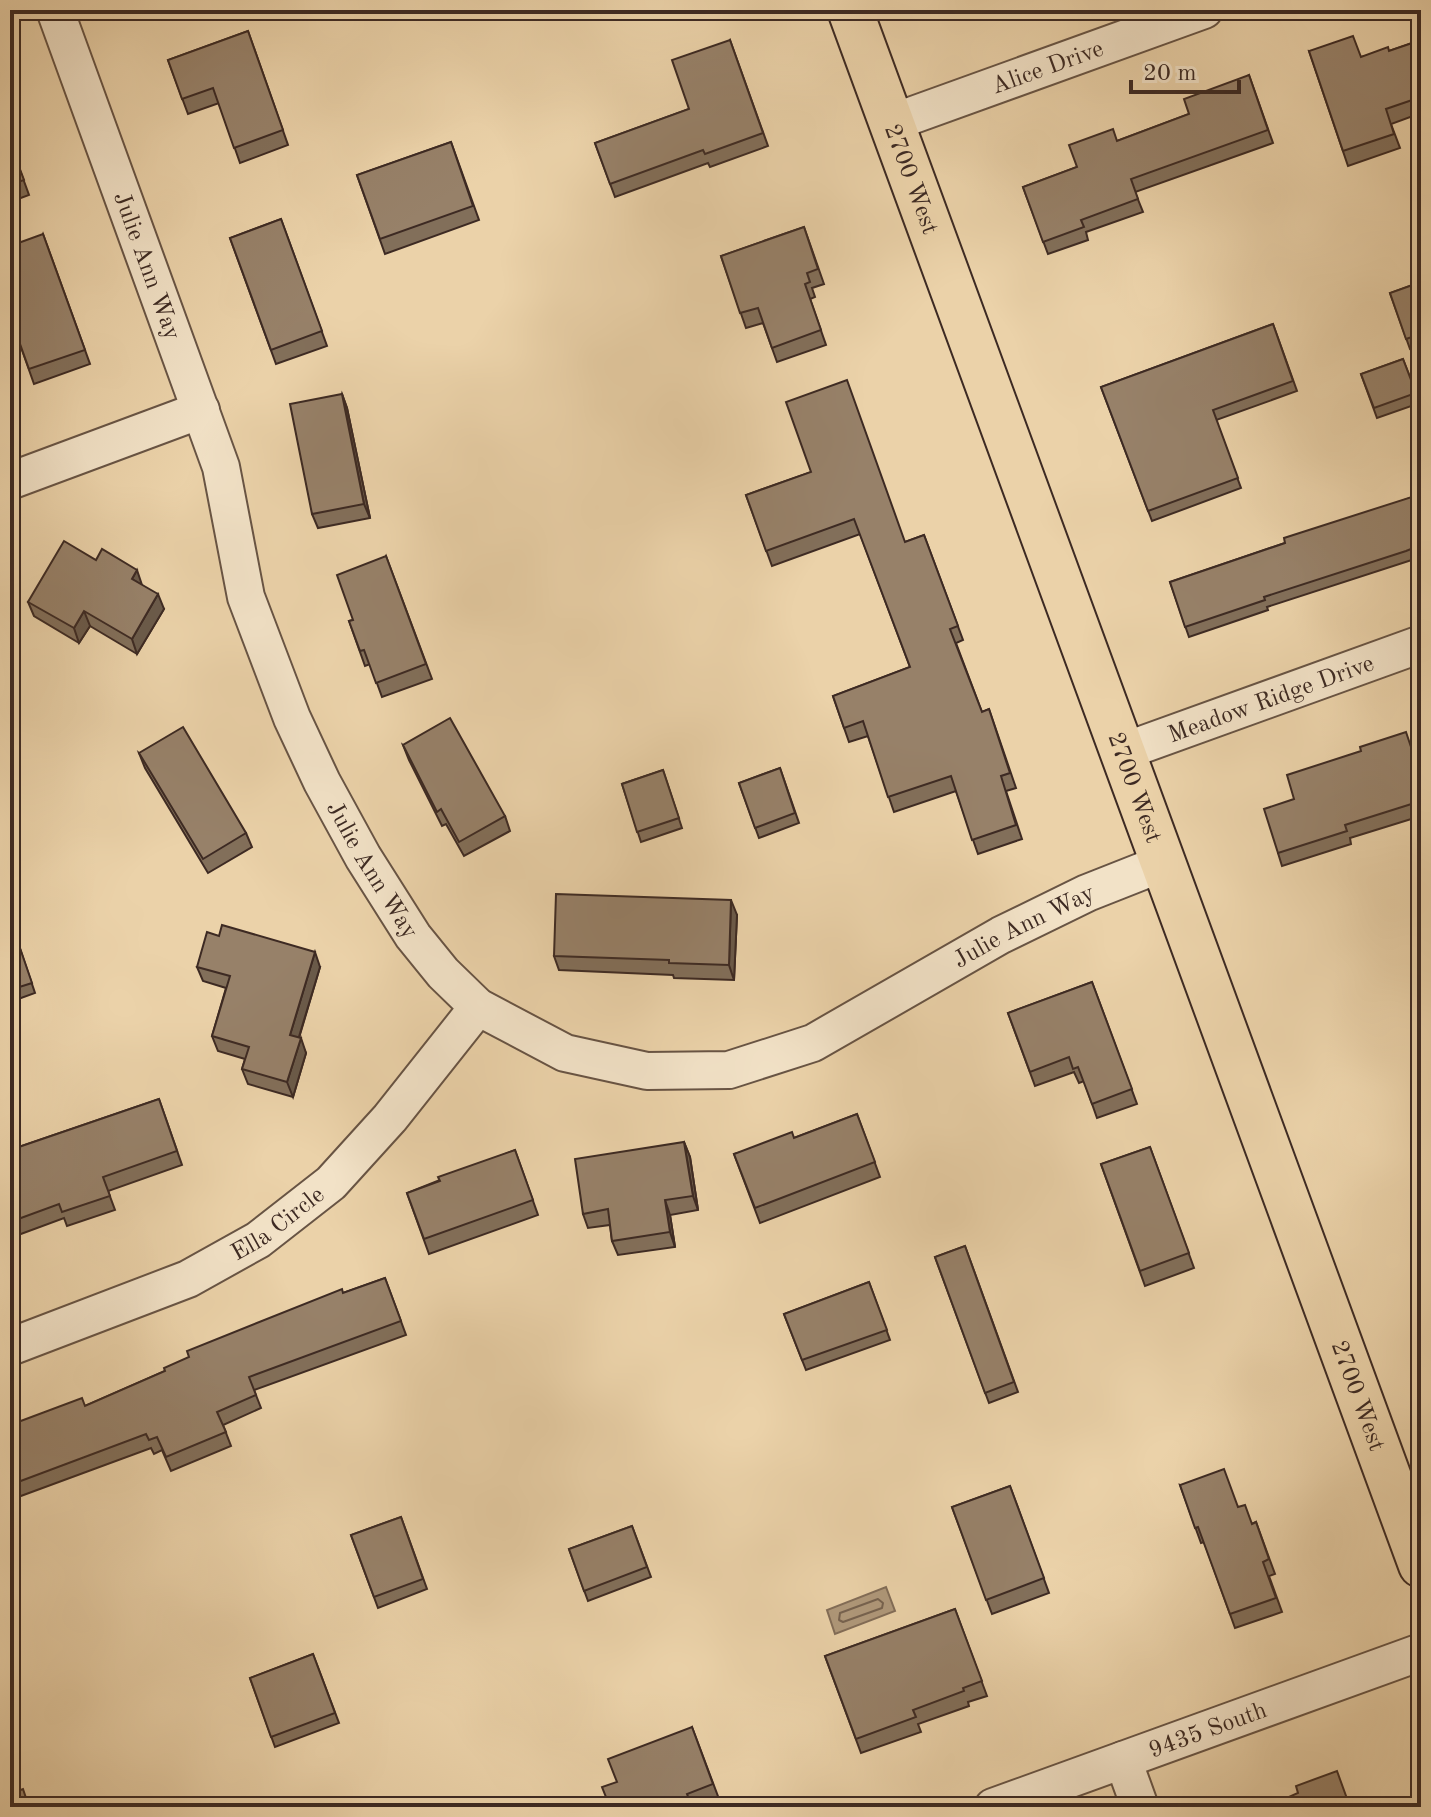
<svg xmlns="http://www.w3.org/2000/svg" width="1431" height="1817" viewBox="0 0 1431 1817" font-family="'Old Standard TT',serif">
  <rect width="100%" height="100%" fill="#ebd2a9"/>
  <filter id="stains"><feTurbulence type="fractalNoise" baseFrequency=".0025" numOctaves="4"/><feColorMatrix values="0 0 0 0 .2 0 0 0 0 .09 0 0 0 0 .02 0 0 0 .5 -.17"/></filter>
  <radialGradient id="worn" r=".72"><stop offset=".6" stop-color="#630" stop-opacity="0"/><stop offset="1" stop-color="#630" stop-opacity=".3"/></radialGradient>
  <!-- water -->
  <polygon fill="#b0997b" stroke="#826d58" stroke-width="2" points="886,1587 895,1611 835,1634 827,1610"/>
  <g fill="none" stroke-linecap="round" stroke-linejoin="round">
    <!-- shore -->
    <polygon stroke="#76624f" stroke-width="2" points="878,1599 883,1603 882,1608 843,1622 839,1620 840,1613"/>
    <!-- minor casing -->
    <g stroke="#685444" stroke-width="40">
      <g id="minor">
        <path id="s1" d="M55 10 221 467 246 597 292 718 322 782 363 857 413 936 443 973 478 1007 565 1053 647 1071 729 1070 813 1043 1001 935 1087 893 1163 863"/>
        <path id="s2" d="M891 123 1204 10"/>
        <polyline points="10,481 201,410"/>
        <path id="s3" d="M1122 752 1421 644"/>
        <path id="s4" d="M10 1347 188 1279 258 1240 331 1183 390 1118 478 1007"/>
        <polyline points="1123,1760 1140,1807"/>
        <path id="s5" d="M993 1807 1421 1652"/>
      </g>
    </g>
    <!-- major casing -->
    <g stroke="#3d2a23" stroke-width="48">
      <g id="major">
        <path id="s6" d="M850 10 1421 1565"/>
      </g>
    </g>
    <!-- minor -->
    <use href="#minor" stroke="#f2e2c7" stroke-width="36"/>
    <!-- major -->
    <use href="#major" stroke="#ebd2a9" stroke-width="44"/>
  </g>
  <!-- wall -->
  <g fill="#826f5a" stroke="#3d2a23" stroke-width="2">
    <polygon points="670,10 692,10 673,18"/>
    <polygon points="248,31 288,145 240,163 219,103 188,114 168,60"/>
    <polygon points="730,40 768,146 710,167 708,163 615,197 595,143 689,109"/>
    <polygon points="1421,40 1421,113 1391,124 1400,148 1348,166 1309,51 1361,57 1389,51"/>
    <polygon points="1249,75 1273,143 1135,192 1143,212 1086,232 1088,240 1048,254 1023,187 1077,167 1117,141 1189,114"/>
    <polygon points="451,142 479,220 385,254 357,175"/>
    <polygon points="10,143 29,195 10,202"/>
    <polygon points="281,219 327,346 276,364 230,238"/>
    <polygon points="804,227 824,284 812,288 815,297 810,299 826,345 777,362 763,323 746,328 721,256"/>
    <polygon points="43,234 90,364 34,384 10,316"/>
    <polygon points="1421,282 1421,345 1410,349 1390,293"/>
    <polygon points="1273,324 1297,391 1216,420 1241,488 1152,521 1101,387"/>
    <polygon points="1403,359 1420,403 1377,418 1361,374"/>
    <polygon points="342,394 347,408 370,518 318,528 312,514"/>
    <polygon points="811,472 905,542 924,535 963,640 956,643 982,712 989,709 1016,788 1006,791 1022,839 978,854 956,791 894,812 868,736 849,742 833,696 910,667 860,534 772,566 746,495"/>
    <polygon points="1421,494 1421,557 1267,607 1268,610 1189,637 1170,582 1285,543"/>
    <polygon points="386,556 432,679 382,697 370,664 365,666 349,621 353,620"/>
    <polygon points="96,560 142,585 164,609 137,654 90,626 79,643 34,616 28,602"/>
    <polygon points="10,583 19,603 10,607"/>
    <polygon points="403,745 505,816 510,831 464,856 446,824 442,826 409,760"/>
    <polygon points="1421,750 1421,816 1350,838 1351,844 1282,866 1278,853 1294,799"/>
    <polygon points="139,753 246,833 252,847 208,873 145,768"/>
    <polygon points="780,768 799,823 759,838 739,783"/>
    <polygon points="663,770 682,828 641,842 622,784"/>
    <polygon points="737,915 734,980 674,978 673,975 559,970 554,956"/>
    <polygon points="10,919 35,993 10,1002"/>
    <polygon points="197,967 320,967 299,1038 306,1053 293,1097 248,1084 242,1069 245,1059 218,1051 212,1036 226,988 203,981"/>
    <polygon points="1092,982 1137,1104 1097,1118 1084,1081 1079,1083 1074,1072 1035,1086 1008,1013"/>
    <polygon points="159,1099 182,1165 108,1191 115,1210 67,1226 64,1218 10,1238 10,1150"/>
    <polygon points="857,1114 880,1177 760,1223 734,1154 794,1138"/>
    <polygon points="684,1142 690,1157 698,1210 670,1215 675,1247 618,1255 612,1241 610,1225 588,1228 583,1214"/>
    <polygon points="1150,1147 1194,1268 1145,1286 1101,1164"/>
    <polygon points="515,1150 538,1215 429,1254 407,1193"/>
    <polygon points="965,1246 1018,1392 989,1403 935,1257"/>
    <polygon points="385,1278 406,1335 254,1390 261,1408 223,1425 231,1446 171,1471 162,1450 154,1454 151,1448 10,1500 10,1425 85,1406 343,1293"/>
    <polygon points="869,1282 890,1340 806,1370 784,1314"/>
    <polygon points="1180,1485 1238,1507 1252,1524 1256,1522 1275,1574 1269,1576 1282,1612 1235,1628 1204,1542 1201,1543"/>
    <polygon points="1010,1486 1049,1593 992,1614 952,1507"/>
    <polygon points="401,1517 427,1589 378,1608 351,1535"/>
    <polygon points="632,1526 651,1577 588,1601 569,1549"/>
    <polygon points="955,1609 987,1696 968,1702 969,1706 918,1724 921,1732 861,1753 825,1656"/>
    <polygon points="313,1654 339,1723 275,1747 250,1678"/>
    <polygon points="692,1727 719,1799 697,1807 610,1807"/>
  </g>
  <!-- shaded-wall -->
  <g fill="#6a5a4a" stroke="#3d2a23" stroke-width="2">
    <polygon points="342,394 347,408 370,518 364,504"/>
    <polygon points="137,570 142,585 132,579"/>
    <polygon points="158,594 164,609 137,654 132,639"/>
    <polygon points="84,611 90,626 79,643 74,628"/>
    <polygon points="731,900 737,915 734,980 729,965"/>
    <polygon points="315,952 320,967 295,1050 290,1035"/>
    <polygon points="301,1038 306,1053 293,1097 287,1082"/>
    <polygon points="684,1142 690,1157 698,1210 693,1196"/>
    <polygon points="665,1200 670,1215 675,1247 670,1232"/>
  </g>
  <!-- building -->
  <g fill="#978169" stroke="#3d2a23" stroke-width="2">
    <polygon points="248,31 283,130 234,148 213,88 182,99 168,60"/>
    <polygon points="1353,36 1361,57 1388,47 1389,51 1421,40 1421,97 1386,109 1394,134 1343,151 1309,51"/>
    <polygon points="730,40 763,133 705,154 703,150 610,184 595,143 689,109 672,60"/>
    <polygon points="1249,75 1268,130 1131,179 1138,199 1081,220 1084,227 1043,242 1023,187 1077,167 1069,145 1113,129 1117,141 1189,114 1184,99"/>
    <polygon points="451,142 473,206 380,239 357,175"/>
    <polygon points="10,143 24,180 10,185"/>
    <polygon points="281,219 322,331 271,350 230,238"/>
    <polygon points="804,227 818,269 807,273 810,282 805,284 821,330 772,348 758,308 740,313 721,256"/>
    <polygon points="43,234 85,350 29,369 10,316 10,246"/>
    <polygon points="1421,282 1421,334 1406,339 1390,293"/>
    <polygon points="1273,324 1293,381 1213,410 1238,478 1148,511 1101,387"/>
    <polygon points="1403,359 1416,393 1374,408 1361,374"/>
    <polygon points="847,380 905,542 924,535 958,626 950,629 982,712 989,709 1010,773 1001,776 1016,825 972,840 951,776 888,797 863,721 844,728 833,696 910,667 854,519 766,551 746,495 811,472 786,402"/>
    <polygon points="342,394 364,504 312,514 290,404"/>
    <polygon points="1421,494 1421,545 1406,551 1264,597 1265,600 1185,627 1170,582 1285,543 1284,538"/>
    <polygon points="64,541 96,560 102,549 137,570 132,579 158,594 132,639 84,611 74,628 28,602"/>
    <polygon points="386,556 426,664 376,683 364,650 360,651 349,621 353,620 337,575"/>
    <polygon points="10,583 15,593 10,595"/>
    <polygon points="450,718 505,816 459,842 441,809 437,812 403,745"/>
    <polygon points="183,727 246,833 203,859 139,753"/>
    <polygon points="1406,732 1413,753 1421,750 1421,801 1345,825 1347,831 1278,853 1264,809 1294,799 1287,775 1361,751 1360,747"/>
    <polygon points="780,768 795,813 755,828 739,783"/>
    <polygon points="663,770 679,818 637,832 622,784"/>
    <polygon points="556,894 731,900 729,965 669,963 669,960 554,956"/>
    <polygon points="10,919 32,983 10,990"/>
    <polygon points="222,925 315,952 290,1035 301,1038 287,1082 242,1069 249,1047 212,1036 230,976 197,967 207,932 219,936"/>
    <polygon points="1092,982 1132,1089 1092,1104 1078,1067 1073,1069 1069,1057 1030,1072 1008,1013"/>
    <polygon points="159,1099 177,1151 103,1177 110,1196 62,1212 59,1204 10,1222 10,1150"/>
    <polygon points="857,1114 875,1162 755,1208 734,1154 792,1132 794,1138"/>
    <polygon points="684,1142 693,1196 665,1200 670,1232 612,1241 608,1209 583,1214 575,1159"/>
    <polygon points="1150,1147 1189,1253 1140,1271 1101,1164"/>
    <polygon points="515,1150 533,1200 424,1239 407,1193 440,1181 438,1177"/>
    <polygon points="965,1246 1014,1382 985,1393 935,1257"/>
    <polygon points="385,1278 401,1321 249,1377 256,1395 217,1412 226,1432 166,1457 157,1437 149,1440 146,1434 10,1485 10,1425 82,1398 85,1406 165,1371 164,1368 189,1357 187,1351 342,1289 343,1293"/>
    <polygon points="869,1282 887,1330 802,1360 784,1314"/>
    <polygon points="1224,1469 1238,1507 1245,1505 1252,1524 1256,1522 1269,1559 1263,1562 1276,1598 1230,1614 1198,1527 1195,1528 1180,1485"/>
    <polygon points="1010,1486 1044,1578 986,1600 952,1507"/>
    <polygon points="401,1517 423,1579 374,1597 351,1535"/>
    <polygon points="632,1526 647,1567 584,1591 569,1549"/>
    <polygon points="955,1609 982,1681 963,1688 964,1691 913,1710 916,1717 856,1739 825,1656"/>
    <polygon points="313,1654 335,1713 271,1737 250,1678"/>
    <polygon points="692,1727 713,1784 687,1794 689,1799 669,1807 610,1807 602,1787 617,1782 608,1759"/>
    <polygon points="1337,1771 1350,1807 1266,1807 1298,1793 1296,1786"/>
    <polygon points="23,1789 29,1807 10,1807 10,1794"/>
    <polygon points="444,1801 446,1807 427,1807"/>
  </g>
  <g text-anchor="middle" stroke-width="7" stroke-linejoin="round" paint-order="stroke">
    <!-- street labels -->
    <g font-size="24" fill="#3d2a23" stroke="#f2e2c7">
      <text dy="8" stroke="none"><textPath href="#s2" startOffset="166">Alice Drive</textPath></text>
      <text dy="8" stroke="none"><textPath href="#s6" startOffset="180">2700 West</textPath></text>
      <text dy="8" stroke="none"><textPath href="#s1" startOffset="272">Julie Ann Way</textPath></text>
      <text dy="8" stroke="none"><textPath href="#s3" startOffset="158">Meadow Ridge Drive</textPath></text>
      <text dy="8" stroke="none"><textPath href="#s6" startOffset="828">2700 West</textPath></text>
      <text dy="8" stroke="none"><textPath href="#s1" startOffset="920">Julie Ann Way</textPath></text>
      <text dy="8" stroke="none"><textPath href="#s1" startOffset="1688">Julie Ann Way</textPath></text>
      <text dy="8" stroke="none"><textPath href="#s4" startOffset="296">Ella Circle</textPath></text>
      <text dy="8" stroke="none"><textPath href="#s6" startOffset="1476">2700 West</textPath></text>
      <text dy="8" stroke="none"><textPath href="#s5" startOffset="228">9435 South</textPath></text>
    </g>
  </g>
  <!-- margin -->
  <rect width="1431" height="1817" fill="none" stroke="#ebd2a9" stroke-width="40"/>
  <rect x="12" y="12" width="1407" height="1793" fill="none" stroke="#3d2a23" stroke-width="4"/>
  <rect x="20" y="20" width="1391" height="1777" fill="none" stroke="#3d2a23" stroke-width="2"/>
  <!-- scale -->
  <path d="M1131 80v12h108v-12" fill="none" stroke="#3d2a23" stroke-width="4"/>
  <text x="1143" y="80" font-size="24" fill="#3d2a23" stroke="#f2e2c7" stroke-width="6" paint-order="stroke">20 m</text>
  <rect width="100%" height="100%" filter="url(#stains)"/>
  <rect width="100%" height="100%" fill="url(#worn)"/>
</svg>
